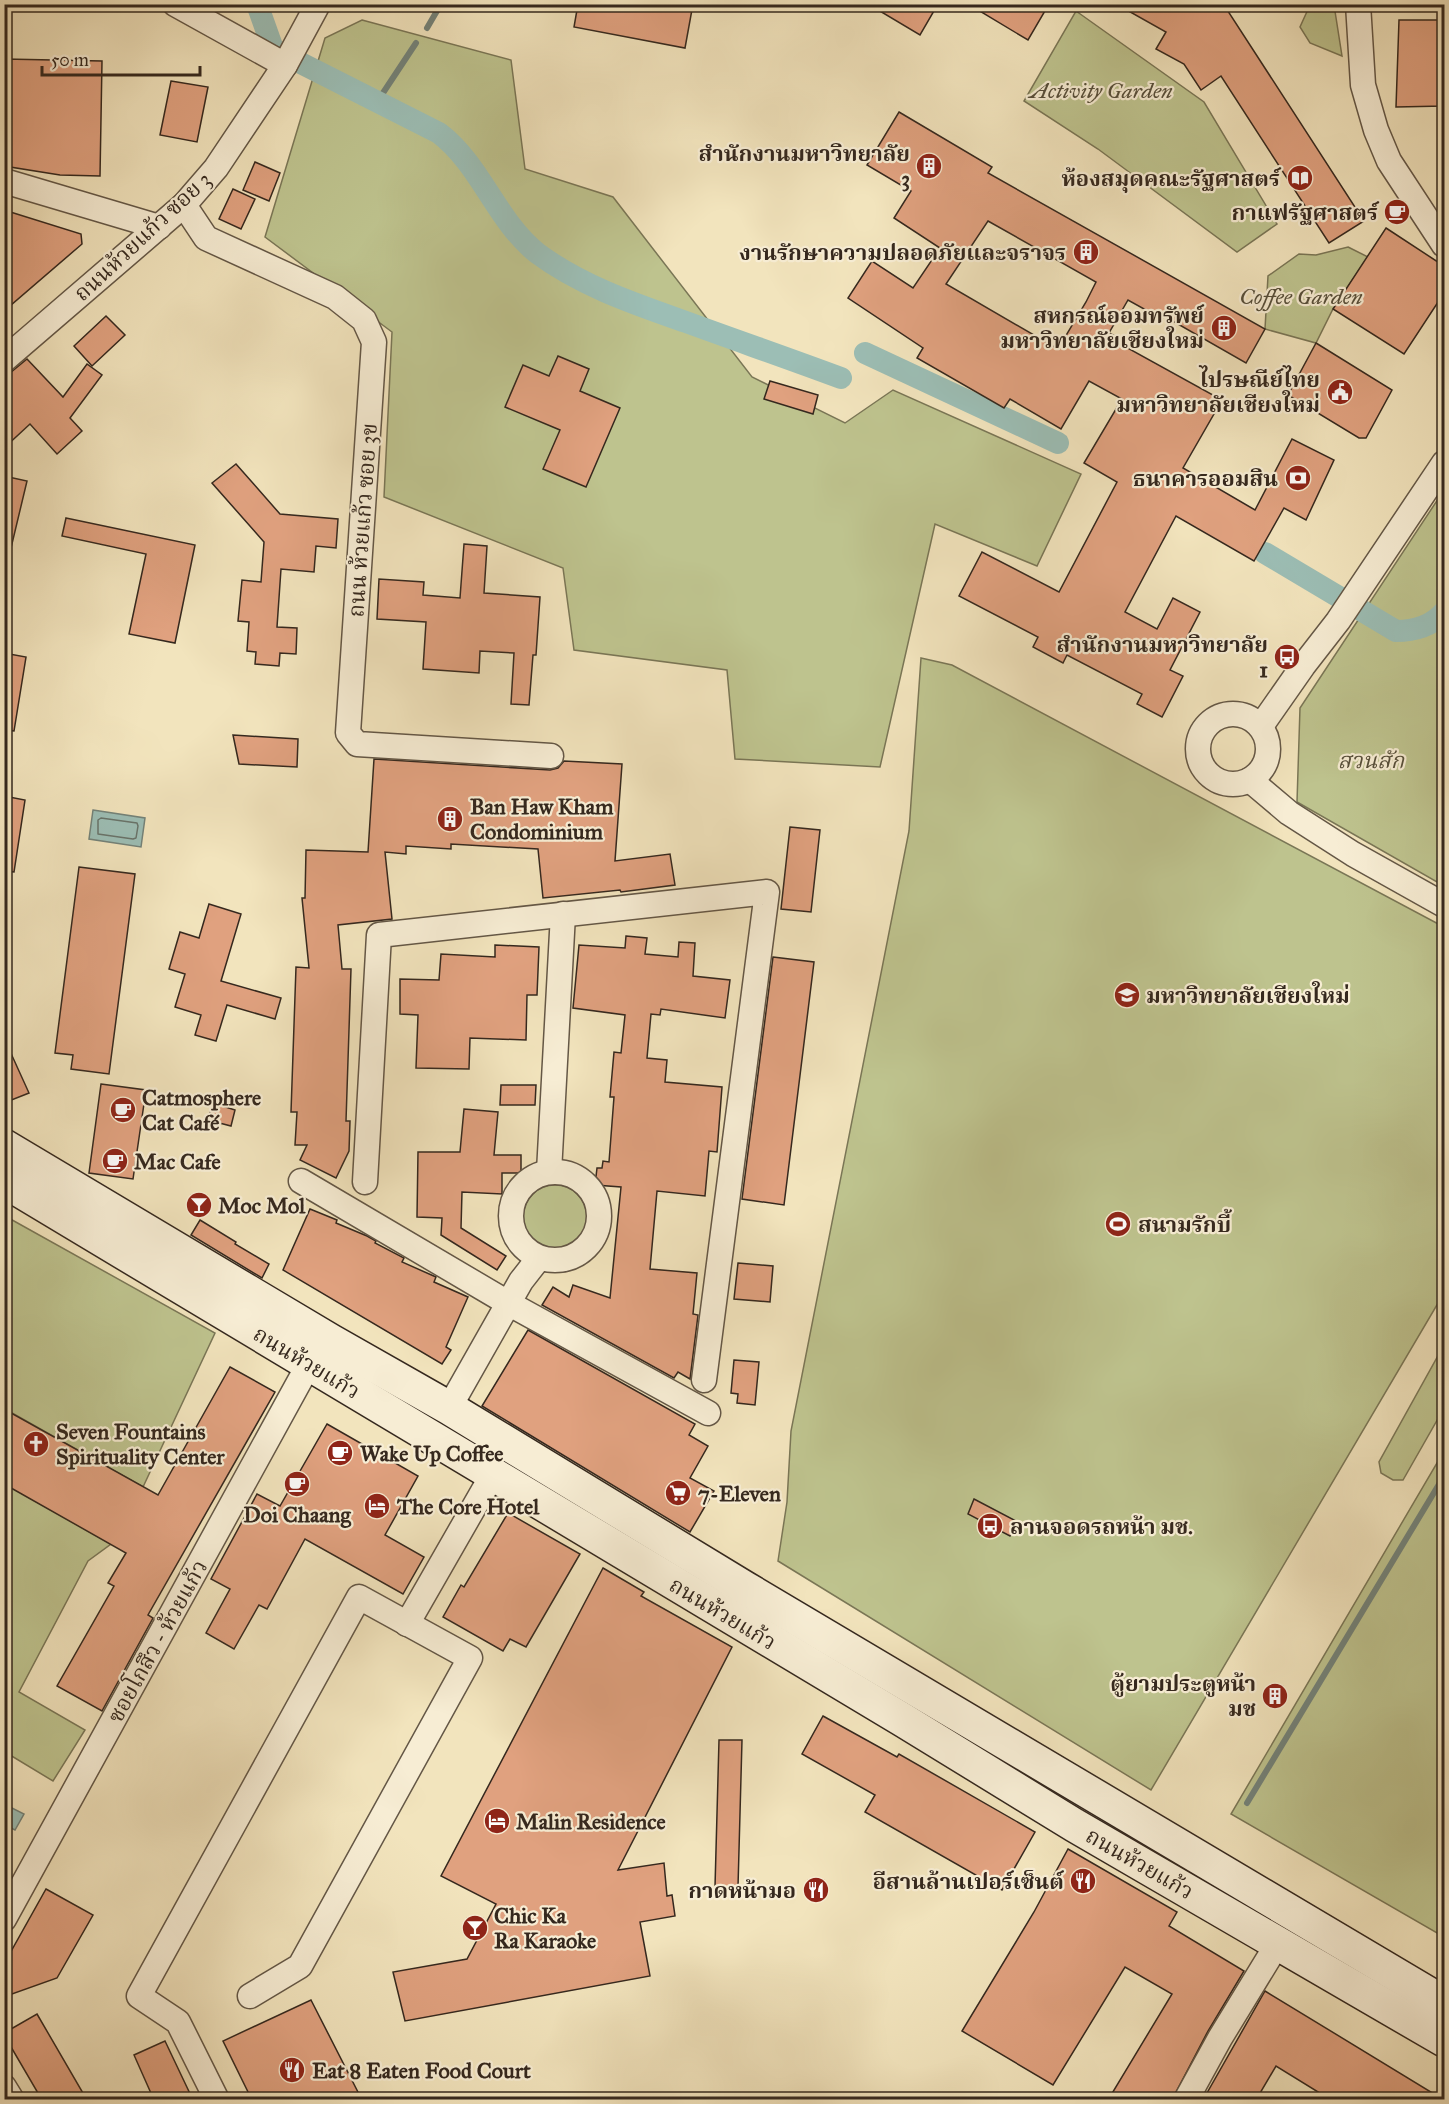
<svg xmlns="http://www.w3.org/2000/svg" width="1449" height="2104" viewBox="0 0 1449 2104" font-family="'IM FELL Great Primer','Noto Serif Thai',serif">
  <rect width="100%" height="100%" fill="#f2e4bd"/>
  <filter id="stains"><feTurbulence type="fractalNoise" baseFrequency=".00333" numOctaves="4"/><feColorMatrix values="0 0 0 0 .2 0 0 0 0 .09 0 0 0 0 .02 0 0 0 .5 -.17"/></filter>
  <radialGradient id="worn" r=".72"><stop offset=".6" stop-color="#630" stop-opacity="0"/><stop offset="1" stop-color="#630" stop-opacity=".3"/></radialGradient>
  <!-- green -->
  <g fill="#bec38e" stroke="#7a7656" stroke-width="1.5">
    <polygon points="1310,5 1334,5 1342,56 1310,43 1300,27"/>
    <polygon points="1076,11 1204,102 1277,224 1237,252 1098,149 1024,101"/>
    <polygon points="362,20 511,60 525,169 613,197 752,377 845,423 893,390 1081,474 1037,566 935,524 880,767 735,759 727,670 574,650 563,568 384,497 392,332 265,237 325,38"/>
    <polygon points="1348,247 1368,257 1333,309 1316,343 1265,329 1268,276 1299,254 1316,255"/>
    <polygon points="1444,490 1444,886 1297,802 1300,708"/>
    <polygon points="921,658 952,665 1444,927 1444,1293 1151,1790 778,1561 787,1502 791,1431 909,831"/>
    <circle cx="555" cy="1217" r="32"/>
    <polygon points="5,1216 215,1333 143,1487 5,1409"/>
    <polygon points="1444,1345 1444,1408 1403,1480 1393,1480 1381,1473 1379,1462"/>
    <polygon points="1444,1451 1444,1937 1231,1814"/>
    <polygon points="5,1484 111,1544 88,1561 19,1692 85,1730 53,1781 5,1752"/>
  </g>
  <!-- water -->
  <g fill="#9cbeb5" stroke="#738279" stroke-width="1.5">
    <polygon points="93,810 145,818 141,847 89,839"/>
    <polygon points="4,1804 24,1814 15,1830 5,1825"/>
  </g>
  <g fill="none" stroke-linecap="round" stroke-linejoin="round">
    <!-- shore -->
    <polygon stroke="#68736a" stroke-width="1.5" points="101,818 137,823 138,826 136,838 133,839 98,834 98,820"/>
    <!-- stream -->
    <g stroke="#738279" stroke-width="6">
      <polyline points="427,28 441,4"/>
      <polyline points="377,102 416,43"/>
      <polyline points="1247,1803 1444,1476"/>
    </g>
    <!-- canal -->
    <g stroke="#9cbeb5" stroke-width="22">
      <path d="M257 4 273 49 439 133C481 165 496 220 537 253 581 286 635 304 686 322 738 341 790 359 841 378"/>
      <polyline points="865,353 1058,443"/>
      <path d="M1265 553 1396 631C1415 631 1432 626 1444 612"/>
    </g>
  </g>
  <!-- building -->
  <g fill="#e0a17f" stroke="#35281e" stroke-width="1.5" fill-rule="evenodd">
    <polygon points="578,4 693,4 685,48 574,27"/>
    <polygon points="868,4 938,4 920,35"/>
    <polygon points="968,4 1049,4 1028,40"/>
    <polygon points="1116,4 1219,4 1226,8 1364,221 1329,243 1221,76 1201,90 1184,64 1156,49 1166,32"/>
    <polygon points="1399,20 1444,20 1444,106 1396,107"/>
    <polygon points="4,59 102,61 100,176 60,175 4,166"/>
    <polygon points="171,81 208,87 197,142 160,135"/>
    <path d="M899 112 992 167 988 173 1265 329 1246 363 1164 316 1162 319 1128 300 1109 333 1115 336 1113 340 1222 400 1183 468 1255 510 1292 439 1334 460 1306 520 1284 508 1254 561 1176 516 1125 612 1157 629 1173 598 1200 612 1170 670 1183 676 1162 717 1137 704 1142 694 1067 655 1063 663 1033 647 1038 637 959 596 982 552 1059 592 1117 482 1084 463 1122 399 1089 381 1061 429 1010 399 1004 408 917 358 923 348 848 298 872 261 913 288 940 248 894 218 911 191 867 165ZM988 221 1096 282 1086 302 1058 349 946 284Z"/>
    <polygon points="255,162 280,173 269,201 243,190"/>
    <polygon points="233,189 255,199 241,229 219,219"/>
    <polygon points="4,210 81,234 82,244 4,311"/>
    <polygon points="1386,228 1444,266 1444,293 1404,354 1333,309"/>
    <polygon points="106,316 125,335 92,366 74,346"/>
    <polygon points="1316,343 1392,390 1366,438 1359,438 1288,395"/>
    <polygon points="558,356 589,369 580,391 620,408 586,487 543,469 560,430 505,407 523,365 549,376"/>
    <polygon points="27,359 63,397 87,364 102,375 70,418 82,431 57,454 30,424 4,448 4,378"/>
    <polygon points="770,381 818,395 813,414 764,399"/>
    <polygon points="236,464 280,514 338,519 336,548 316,546 314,572 281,569 277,627 297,628 296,654 280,653 279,666 255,664 256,652 247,651 249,622 238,621 242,580 261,582 264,542 212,483"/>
    <polygon points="4,476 27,481 11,548 4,547"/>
    <polygon points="66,518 195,545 175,643 129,634 146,554 62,536"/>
    <polygon points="464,544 487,546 484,593 540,597 536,655 533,655 529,705 511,704 514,653 480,651 479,673 423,669 426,622 377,619 379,579 424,582 423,595 460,598"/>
    <polygon points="4,653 26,657 14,731 4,730"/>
    <polygon points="233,735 298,739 297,767 239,764"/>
    <polygon points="374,759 550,770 558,768 564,761 622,764 615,861 670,854 675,885 621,892 620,890 543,898 538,849 451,844 451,849 406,846 406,854 385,852 392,919 338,925 342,969 351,969 346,1121 350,1121 349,1151 336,1178 300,1160 307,1145 295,1145 297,1112 291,1112 296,967 309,968 302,898 305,898 306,850 368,852"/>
    <polygon points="4,796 25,800 14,872 4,871"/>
    <polygon points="790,827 820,830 811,912 781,909"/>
    <polygon points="79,867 135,874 109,1074 71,1069 73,1055 55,1053"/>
    <polygon points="209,904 241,914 221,981 281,998 275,1019 227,1005 216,1041 195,1035 201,1015 175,1007 185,974 169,969 180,932 199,938"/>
    <polygon points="626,936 647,938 645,954 678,957 679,942 695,943 693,976 730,980 725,1018 661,1009 660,1015 651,1014 647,1058 667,1060 665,1082 722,1087 717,1152 709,1151 705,1196 657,1191 650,1269 697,1273 693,1314 698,1315 690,1379 678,1372 674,1378 542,1305 553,1287 569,1297 573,1285 610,1298 621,1187 595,1185 597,1168 602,1168 603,1161 609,1162 614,1097 610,1097 614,1052 621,1053 625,1015 573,1008 579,945 625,948"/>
    <polygon points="495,945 539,947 537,995 527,995 526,1040 470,1038 469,1069 416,1068 418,1015 400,1014 400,979 439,980 441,954 495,957"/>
    <polygon points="773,957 814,962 784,1205 742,1199"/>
    <polygon points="4,1038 29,1093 4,1103"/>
    <polygon points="101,1084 146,1090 133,1179 89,1173"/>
    <polygon points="501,1085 536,1085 535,1105 500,1105"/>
    <polygon points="213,1103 235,1110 231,1126 208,1120"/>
    <polygon points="464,1109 498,1112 494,1155 521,1155 521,1173 502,1173 502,1194 462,1192 461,1228 506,1256 497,1270 441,1235 442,1218 417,1217 418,1152 460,1152"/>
    <polygon points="310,1209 337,1220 336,1223 367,1236 376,1241 375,1243 404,1258 402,1262 436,1277 434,1282 468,1297 446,1347 451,1350 442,1364 283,1270"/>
    <polygon points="200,1220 236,1242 235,1244 269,1264 262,1278 191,1235"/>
    <polygon points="738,1263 773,1266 770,1302 734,1299"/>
    <polygon points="528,1330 695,1424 689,1435 708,1446 690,1478 714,1491 690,1532 482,1406"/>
    <polygon points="734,1360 759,1362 755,1405 737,1403 738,1394 731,1393"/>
    <polygon points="230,1367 275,1392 148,1615 153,1618 102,1711 57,1686 114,1586 108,1583 126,1553 4,1484 4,1409 158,1495"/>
    <polygon points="327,1424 418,1476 385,1535 424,1557 403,1594 305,1539 267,1609 259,1605 234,1649 206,1633 230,1589 211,1579 257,1494 280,1506"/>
    <polygon points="974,1499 1018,1522 1010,1536 968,1514"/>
    <polygon points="508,1513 580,1554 526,1647 510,1639 503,1651 443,1617 461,1585 464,1587"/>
    <polygon points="603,1568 644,1592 641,1596 732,1647 618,1870 664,1863 667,1896 672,1895 675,1916 640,1922 650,1976 405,2021 393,1972 467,1959 496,1904 441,1876"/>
    <polygon points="823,1716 897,1757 899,1754 1035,1832 1002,1890 865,1812 875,1795 802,1754"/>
    <polygon points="719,1740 742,1740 738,1887 715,1887"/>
    <polygon points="1068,1849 1177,1912 1169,1926 1244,1971 1208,2031 1172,2100 1108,2100 1172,1994 1125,1967 1053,2085 962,2031 1034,1912"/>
    <polygon points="46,1889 93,1915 57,1978 12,1994 4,1990 4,1964"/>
    <polygon points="1265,1991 1444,2100 1331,2100 1276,2066 1256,2100 1203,2100"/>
    <polygon points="311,2000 362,2100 252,2100 223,2041"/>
    <polygon points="37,2014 87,2100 42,2100 4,2035 4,2033"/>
    <polygon points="165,2041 193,2100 154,2100 134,2055"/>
  </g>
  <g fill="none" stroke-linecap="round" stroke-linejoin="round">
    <!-- street casing -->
    <g stroke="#645746" stroke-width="27">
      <g id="street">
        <polyline points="175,4 285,65"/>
        <polyline points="1358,4 1363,85 1376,130 1389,161 1444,245"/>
        <polyline points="4,181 159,227"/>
        <polyline points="184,205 206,238 335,297 364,320 374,342 348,733 357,744 551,756"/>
        <polyline points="4,360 184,205 216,168 285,65 318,4"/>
        <circle cx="1233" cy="749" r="35"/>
        <polyline points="1261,726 1303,666 1338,621 1444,463"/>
        <polyline points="1250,780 1289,813 1353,854 1444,905"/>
        <circle cx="555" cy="1216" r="44"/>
        <polyline points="549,1172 563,914"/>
        <polyline points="301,1181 508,1303 708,1413"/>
        <polyline points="365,1182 379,935 767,892 704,1380"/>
        <polyline points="449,1408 521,1281 539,1258"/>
        <polyline points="407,1624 493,1474"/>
        <polyline points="4,1919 309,1364"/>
        <polyline points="4,2087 12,2100"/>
        <polyline points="217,2100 178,2022 139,1996 359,1597 470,1658 300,1966 250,1996"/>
        <polyline points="1186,2100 1220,2038 1278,1943"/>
      </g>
    </g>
    <!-- secondary casing -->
    <g stroke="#35281e" stroke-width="36">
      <g id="secondary">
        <polyline points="4,1146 331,1341 449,1408 745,1588 1444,2003"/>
        <polyline points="4,1181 903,1720 1074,1825 1444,2040"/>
      </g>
    </g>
    <!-- street -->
    <use href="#street" stroke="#f7edd4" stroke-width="24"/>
    <!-- secondary -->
    <use href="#secondary" stroke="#f7edd4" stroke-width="33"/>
  </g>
  <!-- icons -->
  <defs>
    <g id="building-disc" transform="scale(1.35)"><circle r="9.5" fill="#8f2418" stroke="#f7edd4"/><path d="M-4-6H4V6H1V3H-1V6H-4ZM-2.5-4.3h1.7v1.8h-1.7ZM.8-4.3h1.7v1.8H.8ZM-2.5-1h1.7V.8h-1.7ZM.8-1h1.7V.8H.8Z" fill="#fff"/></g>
    <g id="library-disc" transform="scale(1.35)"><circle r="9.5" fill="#8f2418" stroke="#f7edd4"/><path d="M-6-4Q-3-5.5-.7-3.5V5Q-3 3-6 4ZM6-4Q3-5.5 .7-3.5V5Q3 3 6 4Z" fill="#fff"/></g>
    <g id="cafe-disc" transform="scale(1.35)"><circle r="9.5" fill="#8f2418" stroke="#f7edd4"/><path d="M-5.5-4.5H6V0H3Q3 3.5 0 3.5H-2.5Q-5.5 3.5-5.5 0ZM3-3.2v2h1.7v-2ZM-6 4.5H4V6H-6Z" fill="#fff"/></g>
    <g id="civic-disc" transform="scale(1.35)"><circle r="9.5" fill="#8f2418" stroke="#f7edd4"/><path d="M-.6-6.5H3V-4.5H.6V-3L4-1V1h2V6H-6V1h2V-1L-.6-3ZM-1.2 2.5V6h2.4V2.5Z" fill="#fff"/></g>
    <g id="bank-disc" transform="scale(1.35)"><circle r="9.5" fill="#8f2418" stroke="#f7edd4"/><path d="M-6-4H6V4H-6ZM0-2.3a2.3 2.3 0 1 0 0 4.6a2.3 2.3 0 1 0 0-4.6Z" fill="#fff"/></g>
    <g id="bus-disc" transform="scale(1.35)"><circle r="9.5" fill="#8f2418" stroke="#f7edd4"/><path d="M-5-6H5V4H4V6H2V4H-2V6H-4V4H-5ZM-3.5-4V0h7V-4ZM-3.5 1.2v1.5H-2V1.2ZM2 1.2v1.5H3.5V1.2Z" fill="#fff"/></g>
    <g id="university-disc" transform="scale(1.35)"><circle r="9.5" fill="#8f2418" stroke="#f7edd4"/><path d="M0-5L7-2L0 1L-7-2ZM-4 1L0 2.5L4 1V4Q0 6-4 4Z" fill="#fff"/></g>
    <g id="bar-disc" transform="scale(1.35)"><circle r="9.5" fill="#8f2418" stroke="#f7edd4"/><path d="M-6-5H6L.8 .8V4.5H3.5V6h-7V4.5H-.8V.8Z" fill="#fff"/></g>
    <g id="stadium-disc" transform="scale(1.35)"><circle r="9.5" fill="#8f2418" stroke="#f7edd4"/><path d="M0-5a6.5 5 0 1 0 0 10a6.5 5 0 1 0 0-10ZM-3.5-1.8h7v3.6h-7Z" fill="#fff"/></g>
    <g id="church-disc" transform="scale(1.35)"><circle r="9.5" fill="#8f2418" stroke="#f7edd4"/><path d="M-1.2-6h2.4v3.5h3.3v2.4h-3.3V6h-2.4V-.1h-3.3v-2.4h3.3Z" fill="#fff"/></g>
    <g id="supermarket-disc" transform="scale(1.35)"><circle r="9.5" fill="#8f2418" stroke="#f7edd4"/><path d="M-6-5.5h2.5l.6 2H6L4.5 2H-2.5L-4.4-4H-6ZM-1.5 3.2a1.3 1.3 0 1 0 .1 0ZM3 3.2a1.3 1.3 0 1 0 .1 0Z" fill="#fff"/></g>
    <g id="hotel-disc" transform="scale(1.35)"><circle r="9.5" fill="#8f2418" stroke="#f7edd4"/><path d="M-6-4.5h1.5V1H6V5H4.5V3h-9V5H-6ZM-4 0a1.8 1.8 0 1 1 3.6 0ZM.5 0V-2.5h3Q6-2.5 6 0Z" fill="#fff"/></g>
    <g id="restaurant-disc" transform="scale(1.35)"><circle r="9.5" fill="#8f2418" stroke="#f7edd4"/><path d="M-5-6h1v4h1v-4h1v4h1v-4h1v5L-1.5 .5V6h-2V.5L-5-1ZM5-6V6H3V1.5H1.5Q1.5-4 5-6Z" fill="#fff"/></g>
  </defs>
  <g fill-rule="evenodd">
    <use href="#building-disc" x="929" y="166"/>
    <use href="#library-disc" x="1300" y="178"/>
    <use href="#cafe-disc" x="1397" y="212"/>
    <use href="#building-disc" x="1086" y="252"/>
    <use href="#building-disc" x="1224" y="328"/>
    <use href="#civic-disc" x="1340" y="392"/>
    <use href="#bank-disc" x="1298" y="478"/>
    <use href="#bus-disc" x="1287" y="657"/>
    <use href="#building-disc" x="450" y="819"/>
    <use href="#university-disc" x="1127" y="995"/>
    <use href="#cafe-disc" x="123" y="1110"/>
    <use href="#cafe-disc" x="115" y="1161"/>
    <use href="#bar-disc" x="199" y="1205"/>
    <use href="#stadium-disc" x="1118" y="1224"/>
    <use href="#church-disc" x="36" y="1444"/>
    <use href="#cafe-disc" x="340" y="1453"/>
    <use href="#cafe-disc" x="297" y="1484"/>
    <use href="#supermarket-disc" x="678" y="1493"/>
    <use href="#hotel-disc" x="377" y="1506"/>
    <use href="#bus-disc" x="990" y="1526"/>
    <use href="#building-disc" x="1275" y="1696"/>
    <use href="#hotel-disc" x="497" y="1821"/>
    <use href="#restaurant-disc" x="1083" y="1881"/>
    <use href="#restaurant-disc" x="816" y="1890"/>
    <use href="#bar-disc" x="475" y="1928"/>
    <use href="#restaurant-disc" x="292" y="2070"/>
  </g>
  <g text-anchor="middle" stroke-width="4.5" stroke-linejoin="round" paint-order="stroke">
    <!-- park labels -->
    <g font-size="22" font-style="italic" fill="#574f3a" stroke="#f7edd4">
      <text x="1101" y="98">Activity Garden</text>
      <text x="1301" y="304">Coffee Garden</text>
      <text x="1371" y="768">สวนสัก</text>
    </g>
    <!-- poi labels -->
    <g font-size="22" font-weight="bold" fill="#35281e" stroke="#f7edd4" text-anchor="start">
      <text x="910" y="161" text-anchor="end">สำนักงานมหาวิทยาลัย<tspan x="910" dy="25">3</tspan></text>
      <text x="1280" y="186" text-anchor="end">ห้องสมุดคณะรัฐศาสตร์</text>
      <text x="1378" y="220" text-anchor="end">กาแฟรัฐศาสตร์</text>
      <text x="1066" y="260" text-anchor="end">งานรักษาความปลอดภัยและจราจร</text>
      <text x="1204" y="323" text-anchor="end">สหกรณ์ออมทรัพย์<tspan x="1204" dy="25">มหาวิทยาลัยเชียงใหม่</tspan></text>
      <text x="1320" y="387" text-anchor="end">ไปรษณีย์ไทย<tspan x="1320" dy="25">มหาวิทยาลัยเชียงใหม่</tspan></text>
      <text x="1278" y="486" text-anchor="end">ธนาคารออมสิน</text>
      <text x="1268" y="652" text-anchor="end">สํานักงานมหาวิทยาลัย<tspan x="1268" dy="25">1</tspan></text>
      <text x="470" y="814">Ban Haw Kham<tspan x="470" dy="25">Condominium</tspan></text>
      <text x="1146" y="1003">มหาวิทยาลัยเชียงใหม่</text>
      <text x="142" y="1105">Catmosphere<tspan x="142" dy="25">Cat Café</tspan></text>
      <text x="134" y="1169">Mac Cafe</text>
      <text x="218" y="1213">Moc Mol</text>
      <text x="1138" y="1232">สนามรักบี้</text>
      <text x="56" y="1439">Seven Fountains<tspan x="56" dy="25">Spirituality Center</tspan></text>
      <text x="360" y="1461">Wake Up Coffee</text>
      <text x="698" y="1501">7-Eleven</text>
      <text x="397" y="1514">The Core Hotel</text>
      <text x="297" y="1522" text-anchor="middle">Doi Chaang</text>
      <text x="1010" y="1534">ลานจอดรถหน้า มช.</text>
      <text x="1256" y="1691" text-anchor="end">ตู้ยามประตูหน้า<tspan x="1256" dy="25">มช</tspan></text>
      <text x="516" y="1829">Malin Residence</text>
      <text x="1064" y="1889" text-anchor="end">อีสานล้านเปอร์เซ็นต์</text>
      <text x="796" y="1898" text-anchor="end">กาดหน้ามอ</text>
      <text x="494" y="1923">Chic Ka<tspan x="494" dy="25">Ra Karaoke</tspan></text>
      <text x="312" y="2078">Eat 8 Eaten Food Court</text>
    </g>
    <!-- street labels -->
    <g font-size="22" fill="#35281e" stroke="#f7edd4">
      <text transform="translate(142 236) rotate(-43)" y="8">ถนนห้วยแก้ว ซอย 3</text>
      <text transform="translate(362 520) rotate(-86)" y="8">ถนน ห้วยแก้ว ซอย 3ข</text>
      <text transform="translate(307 1362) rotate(31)" y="8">ถนนห้วยแก้ว</text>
      <text transform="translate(723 1613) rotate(31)" y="8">ถนนห้วยแก้ว</text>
      <text transform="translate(157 1641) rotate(-61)" y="8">ซอยโกสึว - ห้วยแก้ว</text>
      <text transform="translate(1140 1863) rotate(30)" y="8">ถนนห้วยแก้ว</text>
    </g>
  </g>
  <!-- margin -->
  <rect width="1449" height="2104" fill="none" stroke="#f2e4bd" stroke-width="24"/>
  <rect x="6" y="6" width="1437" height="2092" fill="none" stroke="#35281e" stroke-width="3"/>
  <rect x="12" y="12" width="1425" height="2080" fill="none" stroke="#35281e" stroke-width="1.5"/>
  <!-- scale -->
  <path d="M42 66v9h158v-9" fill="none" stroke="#35281e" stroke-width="3"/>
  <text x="51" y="66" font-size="18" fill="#35281e" stroke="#f7edd4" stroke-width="4.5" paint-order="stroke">50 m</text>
  <rect width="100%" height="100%" filter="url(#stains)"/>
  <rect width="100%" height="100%" fill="url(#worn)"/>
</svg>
